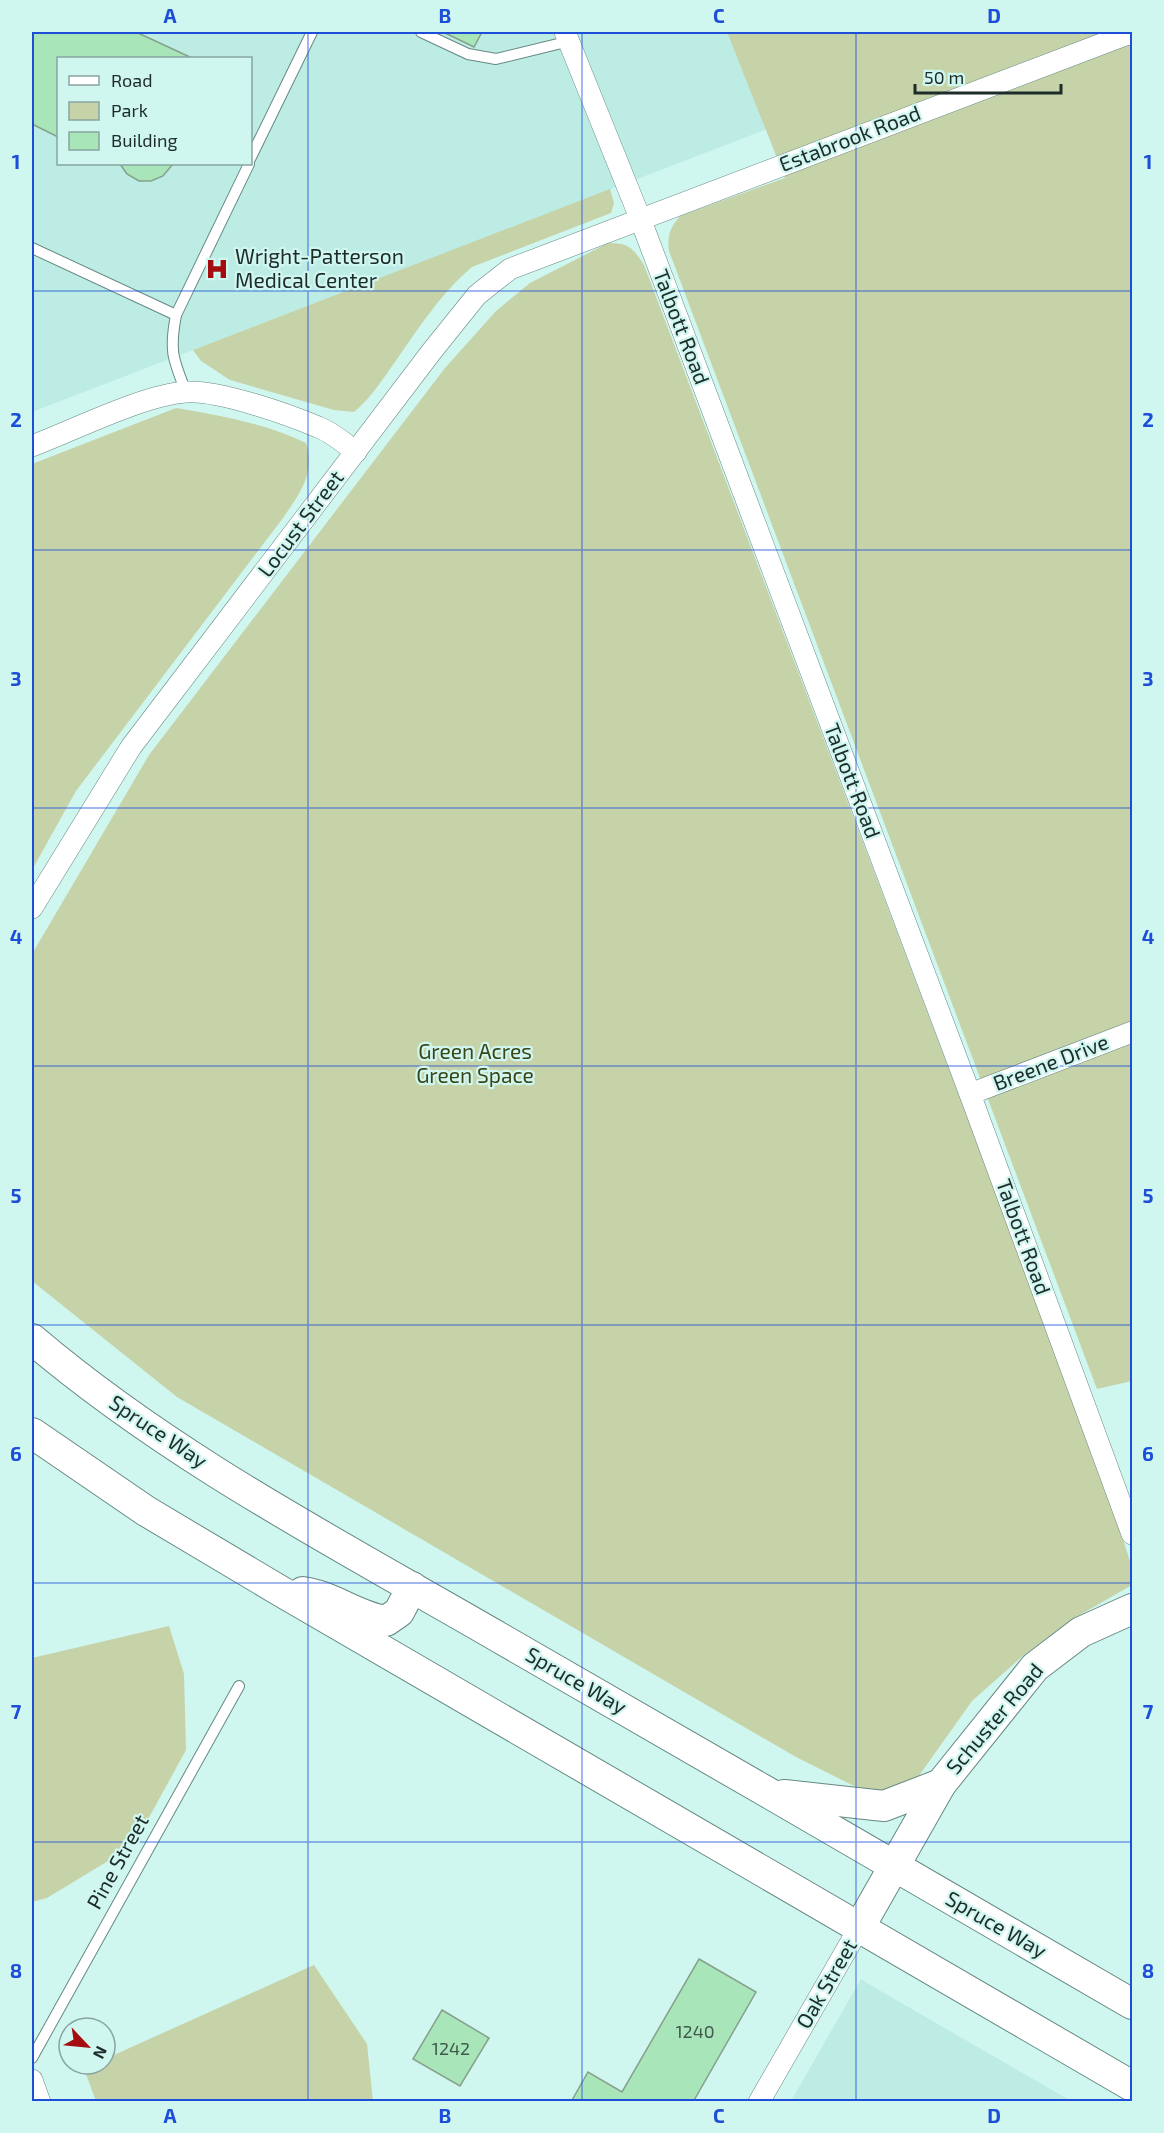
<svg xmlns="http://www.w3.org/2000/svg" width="1164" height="2133" viewBox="0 0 1164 2133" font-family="'Exo 2',sans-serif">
  <rect width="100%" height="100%" fill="#d0f6f0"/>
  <!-- built -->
  <g fill="#bcece4" fill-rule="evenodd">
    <path d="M32 32H727L767 129 32 412ZM58 58H250V164H58Z"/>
    <polygon points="861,1979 872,1986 1071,2101 791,2101"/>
  </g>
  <!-- green -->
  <g fill="#c6d3a9">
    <path d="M727 32H1132V1381L1097 1389 669 251C667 235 670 228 680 216L785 178Z"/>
    <path d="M610 189 614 203 611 213 472 267C441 293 418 329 395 362 382 380 371 398 354 412L334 410 230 380 201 361 193 350Z"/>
    <path d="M608 243C629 243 633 248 644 265L1097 1460 1132 1567V1585L1071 1620 1024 1655 972 1701 911 1787 872 1795 796 1757 177 1397 32 1281V954L149 755 445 368 496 311 530 283Z"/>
    <path d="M176 408C221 416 265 423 306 443 316 473 300 493 283 518L76 791 32 870V464Z"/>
    <polygon points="169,1626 184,1674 186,1750 146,1823 108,1861 47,1898 32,1902 32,1658"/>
    <polygon points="314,1965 367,2044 373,2101 96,2101 84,2069 95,2064 105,2064 105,2059"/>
  </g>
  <!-- building -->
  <g fill="#a8e6b9" stroke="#86a08c" stroke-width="1.5">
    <polygon points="32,32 136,32 192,58 58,58 58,137 32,124"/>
    <polygon points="443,32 482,32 474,47"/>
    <polygon points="120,164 173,164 163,176 151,181 139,181 127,174"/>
    <polygon points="699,1959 756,1992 693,2102 571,2102 588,2072 622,2092"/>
    <polygon points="442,2010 489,2038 460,2086 413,2059"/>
  </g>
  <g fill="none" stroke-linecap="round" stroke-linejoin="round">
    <!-- lane casing -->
    <g stroke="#668983" stroke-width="12">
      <g id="lane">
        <polyline points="421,32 468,54 496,59 570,41"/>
        <polyline points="250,159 312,32"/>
        <polyline points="32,248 176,315 249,164"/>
        <path d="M176 315C169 351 173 359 186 392"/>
        <polyline points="32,2058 239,1686"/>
      </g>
    </g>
    <!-- street casing -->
    <g stroke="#668983" stroke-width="22">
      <g id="street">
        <polyline points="565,32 640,218 970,1094 1132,1534"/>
        <path d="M32 446C74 430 143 395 186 392 219 390 287 414 318 427 332 432 344 443 356 452"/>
        <polyline points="32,908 131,747 432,351 477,295 510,269 1128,34 1132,35"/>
        <polyline points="970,1094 1132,1032"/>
        <polyline points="32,2080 40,2102"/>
        <polyline points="759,2102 859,1928"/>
      </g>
    </g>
    <!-- secondary casing -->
    <g stroke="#668983" stroke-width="32">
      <g id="secondary">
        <path d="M32 1339C173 1459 340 1545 500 1638 711 1759 922 1882 1132 2004"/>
        <polyline points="32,1433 146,1511 277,1589 1132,2086"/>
        <path d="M303 1592C333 1596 357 1617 386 1621L399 1612 412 1587"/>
        <polyline points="784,1795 884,1806 941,1784"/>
        <polyline points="859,1928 941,1784 1035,1667 1081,1632 1132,1609"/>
      </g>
    </g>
    <!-- lane -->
    <use href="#lane" stroke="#fff" stroke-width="10"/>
    <!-- street -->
    <use href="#street" stroke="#fff" stroke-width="21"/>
    <!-- secondary -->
    <use href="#secondary" stroke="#fff" stroke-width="30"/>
  </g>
  <!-- grid -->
  <path fill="none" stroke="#1d4ed8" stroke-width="1.5" stroke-opacity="0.55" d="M308 32V2102M582 32V2102M856 32V2102M32 291H1132M32 550H1132M32 808H1132M32 1066H1132M32 1325H1132M32 1583H1132M32 1842H1132"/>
  <!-- icons -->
  <defs>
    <g id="hospital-bare" transform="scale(1.8)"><path d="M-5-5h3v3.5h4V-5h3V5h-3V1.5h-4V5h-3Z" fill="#a40c10" stroke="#d0f6f0" stroke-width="2.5" paint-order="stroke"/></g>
  </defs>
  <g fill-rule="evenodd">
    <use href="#hospital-bare" x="217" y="269"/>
  </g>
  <g text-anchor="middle" stroke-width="4.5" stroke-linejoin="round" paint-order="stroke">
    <!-- number labels -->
    <g font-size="18" fill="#405a4d">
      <text x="695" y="2038">1240</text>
      <text x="451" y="2055">1242</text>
    </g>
    <!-- street labels -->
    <g font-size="21" fill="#1d2b29" stroke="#d0f6f0">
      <text transform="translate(850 139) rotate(-21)" y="7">Estabrook Road</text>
      <text transform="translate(681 327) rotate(69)" y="7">Talbott Road</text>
      <text transform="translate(301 524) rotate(-53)" y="7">Locust Street</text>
      <text transform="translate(852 781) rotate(69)" y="7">Talbott Road</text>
      <text transform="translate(1051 1063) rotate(-21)" y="7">Breene Drive</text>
      <text transform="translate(1023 1237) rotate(70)" y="7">Talbott Road</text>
      <text transform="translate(158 1432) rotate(34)" y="7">Spruce Way</text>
      <text transform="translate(576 1681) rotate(30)" y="7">Spruce Way</text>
      <text transform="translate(995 1719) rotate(-50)" y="7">Schuster Road</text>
      <text transform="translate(118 1862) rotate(-61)" y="7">Pine Street</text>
      <text transform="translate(996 1925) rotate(30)" y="7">Spruce Way</text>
      <text transform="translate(827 1984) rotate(-60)" y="7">Oak Street</text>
    </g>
    <!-- poi labels -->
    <g font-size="21" fill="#1d2b29" stroke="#d0f6f0" text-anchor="start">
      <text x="235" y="264">Wright-Patterson<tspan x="235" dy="24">Medical Center</tspan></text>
    </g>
    <!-- park labels -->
    <g font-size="21" fill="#3a4616" stroke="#d0f6f0">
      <text x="475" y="1059">Green Acres<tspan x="475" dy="24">Green Space</tspan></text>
    </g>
  </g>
  <!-- border -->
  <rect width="1164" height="2133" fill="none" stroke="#d0f6f0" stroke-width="66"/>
  <!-- legend -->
  <rect x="57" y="57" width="195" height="108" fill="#d0f6f0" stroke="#88a5a0" stroke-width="1.5"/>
  <rect x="69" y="76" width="30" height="9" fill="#ffffff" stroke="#88a5a0" stroke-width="1.5"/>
  <text x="111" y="87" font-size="18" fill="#1d2b29">Road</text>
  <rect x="69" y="102" width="30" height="18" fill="#c6d3a9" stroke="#88a5a0" stroke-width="1.5"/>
  <text x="111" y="117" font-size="18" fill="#1d2b29">Park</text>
  <rect x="69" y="132" width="30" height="18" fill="#a8e6b9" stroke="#88a5a0" stroke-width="1.5"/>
  <text x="111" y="147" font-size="18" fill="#1d2b29">Building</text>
  <!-- north arrow -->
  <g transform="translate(87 2046) rotate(116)"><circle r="28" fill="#d0f6f0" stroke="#88a5a0" stroke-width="1.5"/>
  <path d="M0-4.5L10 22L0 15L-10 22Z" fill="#a40c10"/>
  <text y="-9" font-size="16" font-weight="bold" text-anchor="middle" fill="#1d2b29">N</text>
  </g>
  <!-- scale -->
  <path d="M915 84v9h146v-9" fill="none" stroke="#1d2b29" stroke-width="3"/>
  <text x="924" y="84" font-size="18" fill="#1d2b29" stroke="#d0f6f0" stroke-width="4.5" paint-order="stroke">50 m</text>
  <rect x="33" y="33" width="1098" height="2067" fill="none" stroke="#1d4ed8" stroke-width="2"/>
  <g font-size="20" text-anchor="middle" font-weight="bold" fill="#1d4ed8">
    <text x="170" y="23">A</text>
    <text x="445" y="23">B</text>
    <text x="719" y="23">C</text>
    <text x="994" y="23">D</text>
    <text x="16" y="169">1</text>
    <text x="1148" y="169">1</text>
    <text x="16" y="427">2</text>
    <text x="1148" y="427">2</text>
    <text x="16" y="686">3</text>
    <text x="1148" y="686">3</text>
    <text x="16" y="944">4</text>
    <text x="1148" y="944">4</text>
    <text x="16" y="1203">5</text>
    <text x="1148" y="1203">5</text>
    <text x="16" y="1461">6</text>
    <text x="1148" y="1461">6</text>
    <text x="16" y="1719">7</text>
    <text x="1148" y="1719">7</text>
    <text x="16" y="1978">8</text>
    <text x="1148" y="1978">8</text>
    <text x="170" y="2123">A</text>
    <text x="445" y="2123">B</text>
    <text x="719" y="2123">C</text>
    <text x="994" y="2123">D</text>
  </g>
</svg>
